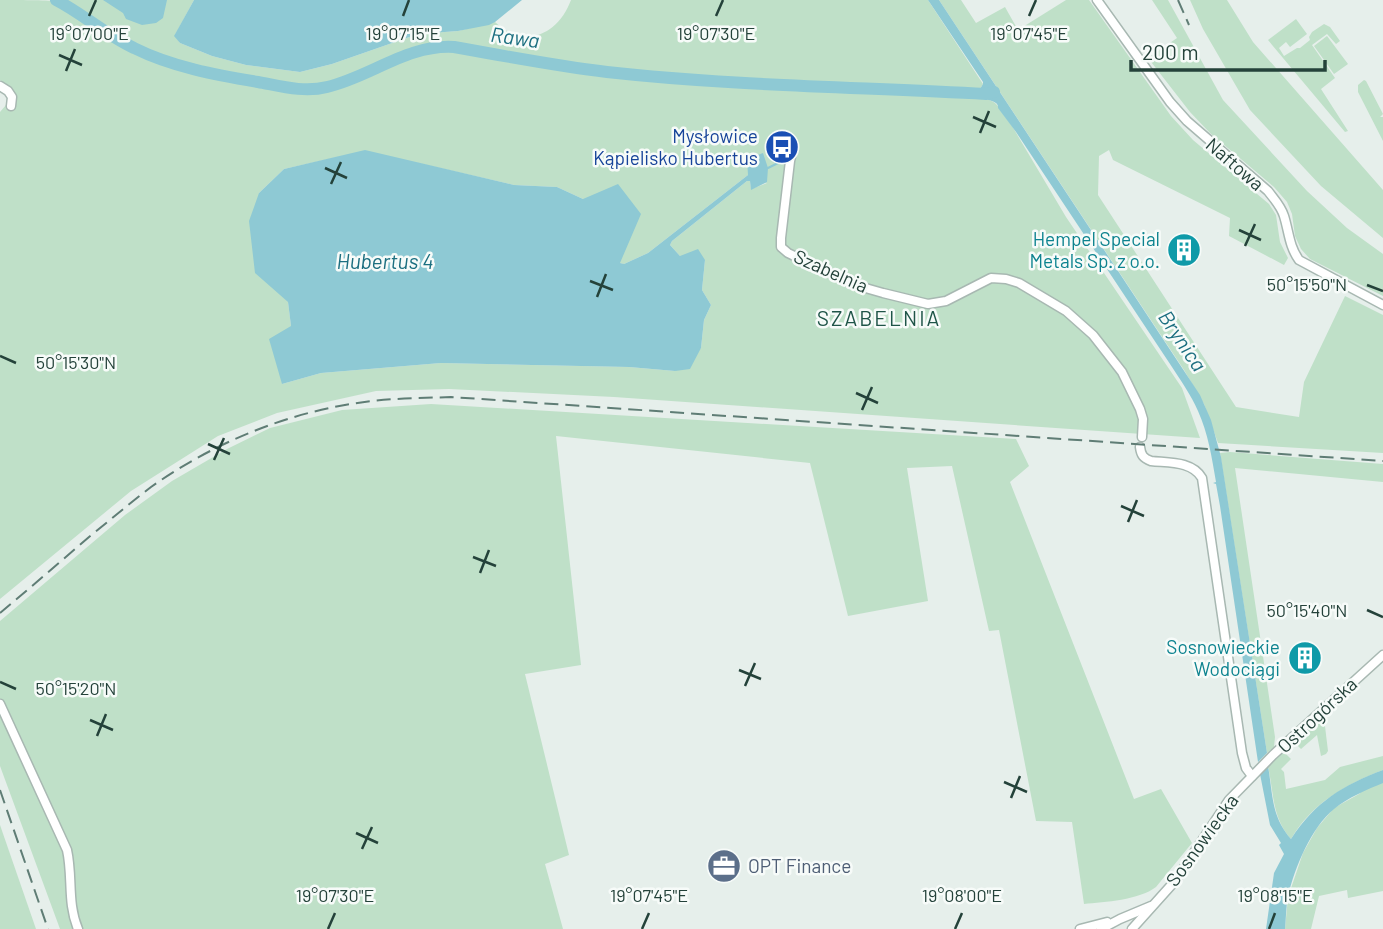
<svg xmlns="http://www.w3.org/2000/svg" width="1383" height="929" viewBox="0 0 1383 929" font-family="Barlow,sans-serif">
  <rect width="100%" height="100%" fill="#e6efeb"/>
  <!-- green -->
  <g fill="#bfe0c8" fill-rule="evenodd">
    <path d="M0 0C12 0 43 0 53 1 83 13 109 41 139 54 184 74 250 86 299 91 322 94 341 85 360 76 392 63 422 48 457 50L605 74 813 89 965 95C976 97 995 98 999 108L1012 126 1066 217 1182 388 1200 438 614 397 449 389 376 391 277 413 218 436 131 491 0 599V112L6 105 13 89 0 80ZM365 151 514 185 557 187 583 199 619 263 624 264 648 253 748 175 767 183 751 189 750 180 747 181 672 241 670 245 680 256 705 260 702 290 711 305 704 320 701 348 675 371 629 367 441 363 321 373 282 384 291 326 288 302 259 193 284 169Z"/>
    <path d="M61 0H194L175 35 180 43 212 56 246 65 300 72 332 64 418 34 458 31 495 22C524 50 558 35 571 0H928L983 84 980 89 965 91C848 87 732 82 616 71 579 68 542 61 505 55 488 52 471 47 453 46 407 43 370 72 328 85 305 92 282 85 260 81 217 73 172 65 133 45 108 32 84 15 61 0Z"/>
    <polygon points="939,0 961,0 976,23 1005,7 1018,30 1066,0 1089,0 1171,116 1193,140 1269,204 1276,215 1280,242 1288,258 1284,265 1229,236 1230,218 1113,160 1109,150 1099,156 1098,195 1236,407 1299,417 1304,382 1345,296 1383,315 1383,453 1218,443 1204,404 1184,370"/>
    <polygon points="1152,0 1168,0 1223,100 1307,191 1347,228 1383,254 1383,296 1310,259 1301,249 1295,236 1292,214 1287,202 1274,187 1210,133 1190,112 1148,58 1177,38"/>
    <polygon points="1190,0 1227,0 1253,42 1383,190 1383,238 1321,186 1250,110 1203,29"/>
    <polygon points="1296,19 1307,34 1290,47 1286,42 1279,48 1284,56 1297,48 1300,48 1310,40 1309,37 1312,32 1324,24 1330,27 1340,41 1336,44 1327,34 1312,45 1335,78 1321,89 1348,131 1345,132 1268,40"/>
    <polygon points="1327,36 1348,64 1334,74 1314,46"/>
    <polygon points="1364,80 1366,81 1383,114 1380,117 1383,117 1383,141 1358,92 1358,85"/>
    <path d="M431 404 1016 439 1029 466 1010 482 1134 799 1161 789 1192 843 1156 887C1139 900 1105 902 1084 904L1072 822 1036 821 999 630 989 631 952 466 907 468 928 601 848 616 810 463 556 436 581 665 525 674 569 855 545 864 563 929H60L0 766V621L125 515 172 481 227 449 270 428 342 410Z"/>
    <polygon points="1230,452 1383,464 1383,482 1235,468 1275,737 1274,747 1267,753 1220,453"/>
    <polygon points="1322,716 1324,718 1328,751 1326,754 1321,756 1317,735 1301,749 1293,741"/>
    <path d="M1280 753 1286 754 1291 759 1281 769 1284 772 1286 789 1325 780 1340 767 1383 756V770C1345 785 1312 803 1291 839 1272 817 1274 794 1268 766Z"/>
    <polygon points="1383,774 1383,891 1348,898 1347,890 1319,896 1311,929 1285,929 1288,897 1303,853 1317,828 1334,808 1359,794"/>
    <polygon points="0,825 36,929 0,929"/>
  </g>
  <!-- water -->
  <g fill="#8ec9d4">
    <polygon points="103,0 167,0 163,18 156,23 142,25 126,19 123,13"/>
    <polygon points="194,0 522,0 495,22 489,25 458,31 418,34 332,64 300,72 246,65 212,56 180,43 174,36"/>
    <path d="M928 0H939L1200 395 1211 420 1221 457 1267 753 1258 762 1220 506 1216 484 1213 483 1216 482C1212 458 1208 433 1198 411 1191 395 1181 381 1172 367L1016 132 998 108C999 102 991 101 986 99L990 93 980 89 983 84V82Z"/>
    <polygon points="365,150 514,185 557,187 583,199 618,184 641,214 620,263 624,264 648,253 748,175 747,159 763,153 768,168 767,182 751,190 750,181 747,181 672,241 670,245 680,256 698,249 705,260 702,290 711,305 704,320 701,348 690,369 675,371 629,367 441,363 321,373 282,384 269,339 291,326 288,302 255,273 249,221 259,193 284,169"/>
    <path d="M1268 766C1273 795 1271 816 1291 839 1315 802 1343 785 1383 770V783C1368 789 1347 798 1334 809 1311 828 1295 867 1288 896 1286 907 1286 918 1285 929H1266L1274 873 1284 854 1279 845 1281 843 1270 825 1260 774Z"/>
  </g>
  <g fill="none" stroke-linecap="round" stroke-linejoin="round">
    <!-- stream -->
    <g stroke="#8ec9d4" stroke-width="2">
      <polyline points="822,87 822,91"/>
      <polyline points="768,168 780,162"/>
    </g>
    <!-- river -->
    <path stroke="#8ec9d4" stroke-width="12" d="M56 0C83 14 106 35 134 48 172 67 216 75 258 82 280 86 304 93 327 87 370 77 408 44 454 47 505 56 556 66 607 72 733 86 860 87 986 94L994 92"/>
    <!-- minor casing -->
    <g stroke="#a8b8b2" stroke-width="11">
      <g id="minor">
        <path d="M1097 0 1170 102 1187 121 1268 191C1274 199 1281 206 1284 216 1289 232 1289 246 1299 260L1383 305"/>
        <polyline points="0,86 8,91 12,97 11,106"/>
        <polyline points="793,148 790,161 781,238 781,247 788,253 855,285 883,293 928,304 946,301 991,278 1006,279 1019,283 1066,311 1093,335 1122,372 1140,409 1143,419 1142,437"/>
        <path d="M1140 447C1141 455 1143 458 1151 461 1169 463 1192 461 1202 478L1242 753 1246 768 1252 776"/>
        <path d="M0 704 67 850C73 877 67 903 78 929"/>
        <polyline points="1080,929 1107,922"/>
        <polyline points="1101,929 1120,919 1151,906"/>
        <polyline points="1132,929 1175,881 1229,800 1273,755 1383,655"/>
      </g>
    </g>
    <!-- minor -->
    <use href="#minor" stroke="#fff" stroke-width="8"/>
    <!-- rail -->
    <g stroke="#5f7d75" stroke-width="2" stroke-dasharray="14 7" stroke-linecap="butt">
      <polyline points="1178,0 1189,25"/>
      <path d="M0 613C30 588 60 562 89 537 110 520 130 503 151 487 216 441 293 410 372 401 398 398 425 398 451 397L1383 461"/>
      <polyline points="0,790 48,929"/>
    </g>
  </g>
  <!-- ticks -->
  <path fill="none" stroke="#24423a" stroke-width="2.5" d="M89 16 96 0M403 16 409 0M716 16 723 0M1029 16 1036 0M59 55 82 65M66 71 75 49M973 117 996 127M980 133 989 111M325 168 347 178M331 184 341 162M1239 230 1261 240M1245 246 1255 224M590 281 613 290M1367 285 1383 291M597 297 606 274M0 356 16 363M856 393 878 403M862 410 872 387M208 444 230 454M214 460 224 438M1121 506 1144 516M1128 522 1137 500M473 557 496 566M480 573 489 550M1367 610 1383 617M739 670 761 679M0 682 16 689M745 686 755 663M90 720 113 730M97 736 106 714M1004 782 1027 792M1011 798 1020 776M356 833 378 843M362 849 372 827M328 929 335 913M642 929 649 913M955 929 962 913M1269 929 1275 913"/>
  <!-- icons -->
  <defs>
    <g id="bus-disc" transform="scale(1.75)"><circle r="9.5" fill="#1a4fb4" stroke="#f7fbf9"/><path d="M-5-6H5V4H4V6H2V4H-2V6H-4V4H-5ZM-3.5-4V0h7V-4ZM-3.5 1.2v1.5H-2V1.2ZM2 1.2v1.5H3.5V1.2Z" fill="#fff"/></g>
    <g id="building-disc" transform="scale(1.75)"><circle r="9.5" fill="#0f9aa8" stroke="#f7fbf9"/><path d="M-4-6H4V6H1V3H-1V6H-4ZM-2.5-4.3h1.7v1.8h-1.7ZM.8-4.3h1.7v1.8H.8ZM-2.5-1h1.7V.8h-1.7ZM.8-1h1.7V.8H.8Z" fill="#fff"/></g>
    <g id="office-disc" transform="scale(1.75)"><circle r="9.5" fill="#5c6f8a" stroke="#f7fbf9"/><path d="M-6-3h4V-5.5h4V-3h4V5H-6ZM-1-4.5V-3h2v-1.5ZM-6 0V1H6V0Z" fill="#fff"/></g>
  </defs>
  <g fill-rule="evenodd">
    <use href="#bus-disc" x="782" y="147"/>
    <use href="#building-disc" x="1184" y="250"/>
    <use href="#building-disc" x="1305" y="658"/>
    <use href="#office-disc" x="724" y="866"/>
  </g>
  <g text-anchor="middle" stroke-width="5" stroke-linejoin="round" paint-order="stroke">
    <!-- transit labels -->
    <g font-size="19" fill="#164399" stroke="#f7fbf9" text-anchor="end">
      <text x="758" y="143">Mysłowice<tspan x="758" dy="22">Kąpielisko Hubertus</tspan></text>
    </g>
    <!-- street labels -->
    <g font-size="19" fill="#24423a" stroke="#f7fbf9">
      <text transform="translate(1235 164) rotate(41)" y="7">Naftowa</text>
      <text transform="translate(831 271) rotate(24)" y="7">Szabelnia</text>
      <text transform="translate(1317 715) rotate(-43)" y="7">Ostrogórska</text>
      <text transform="translate(1202 840) rotate(-54)" y="7">Sosnowiecka</text>
    </g>
    <!-- culture labels -->
    <g font-size="19" fill="#0d838f" stroke="#f7fbf9" text-anchor="end">
      <text x="1160" y="246">Hempel Special<tspan x="1160" dy="22">Metals Sp. z o.o.</tspan></text>
      <text x="1280" y="654">Sosnowieckie<tspan x="1280" dy="22">Wodociągi</tspan></text>
    </g>
    <!-- service labels -->
    <g font-size="19" fill="#4e5e75" stroke="#f7fbf9" text-anchor="start">
      <text x="748" y="873">OPT Finance</text>
    </g>
    <!-- water labels -->
    <g font-size="21" font-style="italic" fill="#1c6f80" stroke="#f7fbf9">
      <text transform="translate(515 38) rotate(8)" y="7">Rawa</text>
      <text x="385" y="269">Hubertus 4</text>
      <text transform="translate(1182 341) rotate(56)" y="7">Brynica</text>
    </g>
    <!-- neighbourhood labels -->
    <g font-size="21" letter-spacing="2" fill="#1f5548" stroke="#f7fbf9">
      <text x="879" y="326">SZABELNIA</text>
    </g>
  </g>
  <g font-size="18" text-anchor="middle" fill="#24423a" stroke="#f7fbf9" stroke-width="5" stroke-linejoin="round" paint-order="stroke">
    <text x="89" y="40">19°07'00"E</text>
    <text x="1029" y="40">19°07'45"E</text>
    <text x="403" y="40">19°07'15"E</text>
    <text x="716" y="40">19°07'30"E</text>
    <text x="1307" y="291">50°15'50"N</text>
    <text x="76" y="369">50°15'30"N</text>
    <text x="1307" y="617">50°15'40"N</text>
    <text x="76" y="695">50°15'20"N</text>
    <text x="335" y="902">19°07'30"E</text>
    <text x="649" y="902">19°07'45"E</text>
    <text x="962" y="902">19°08'00"E</text>
    <text x="1275" y="902">19°08'15"E</text>
  </g>
  <!-- scale -->
  <path d="M1131 60v10h194v-10" fill="none" stroke="#24423a" stroke-width="3.5"/>
  <text x="1142" y="60" font-size="21" fill="#24423a" stroke="#f7fbf9" stroke-width="5" paint-order="stroke">200 m</text>
</svg>
